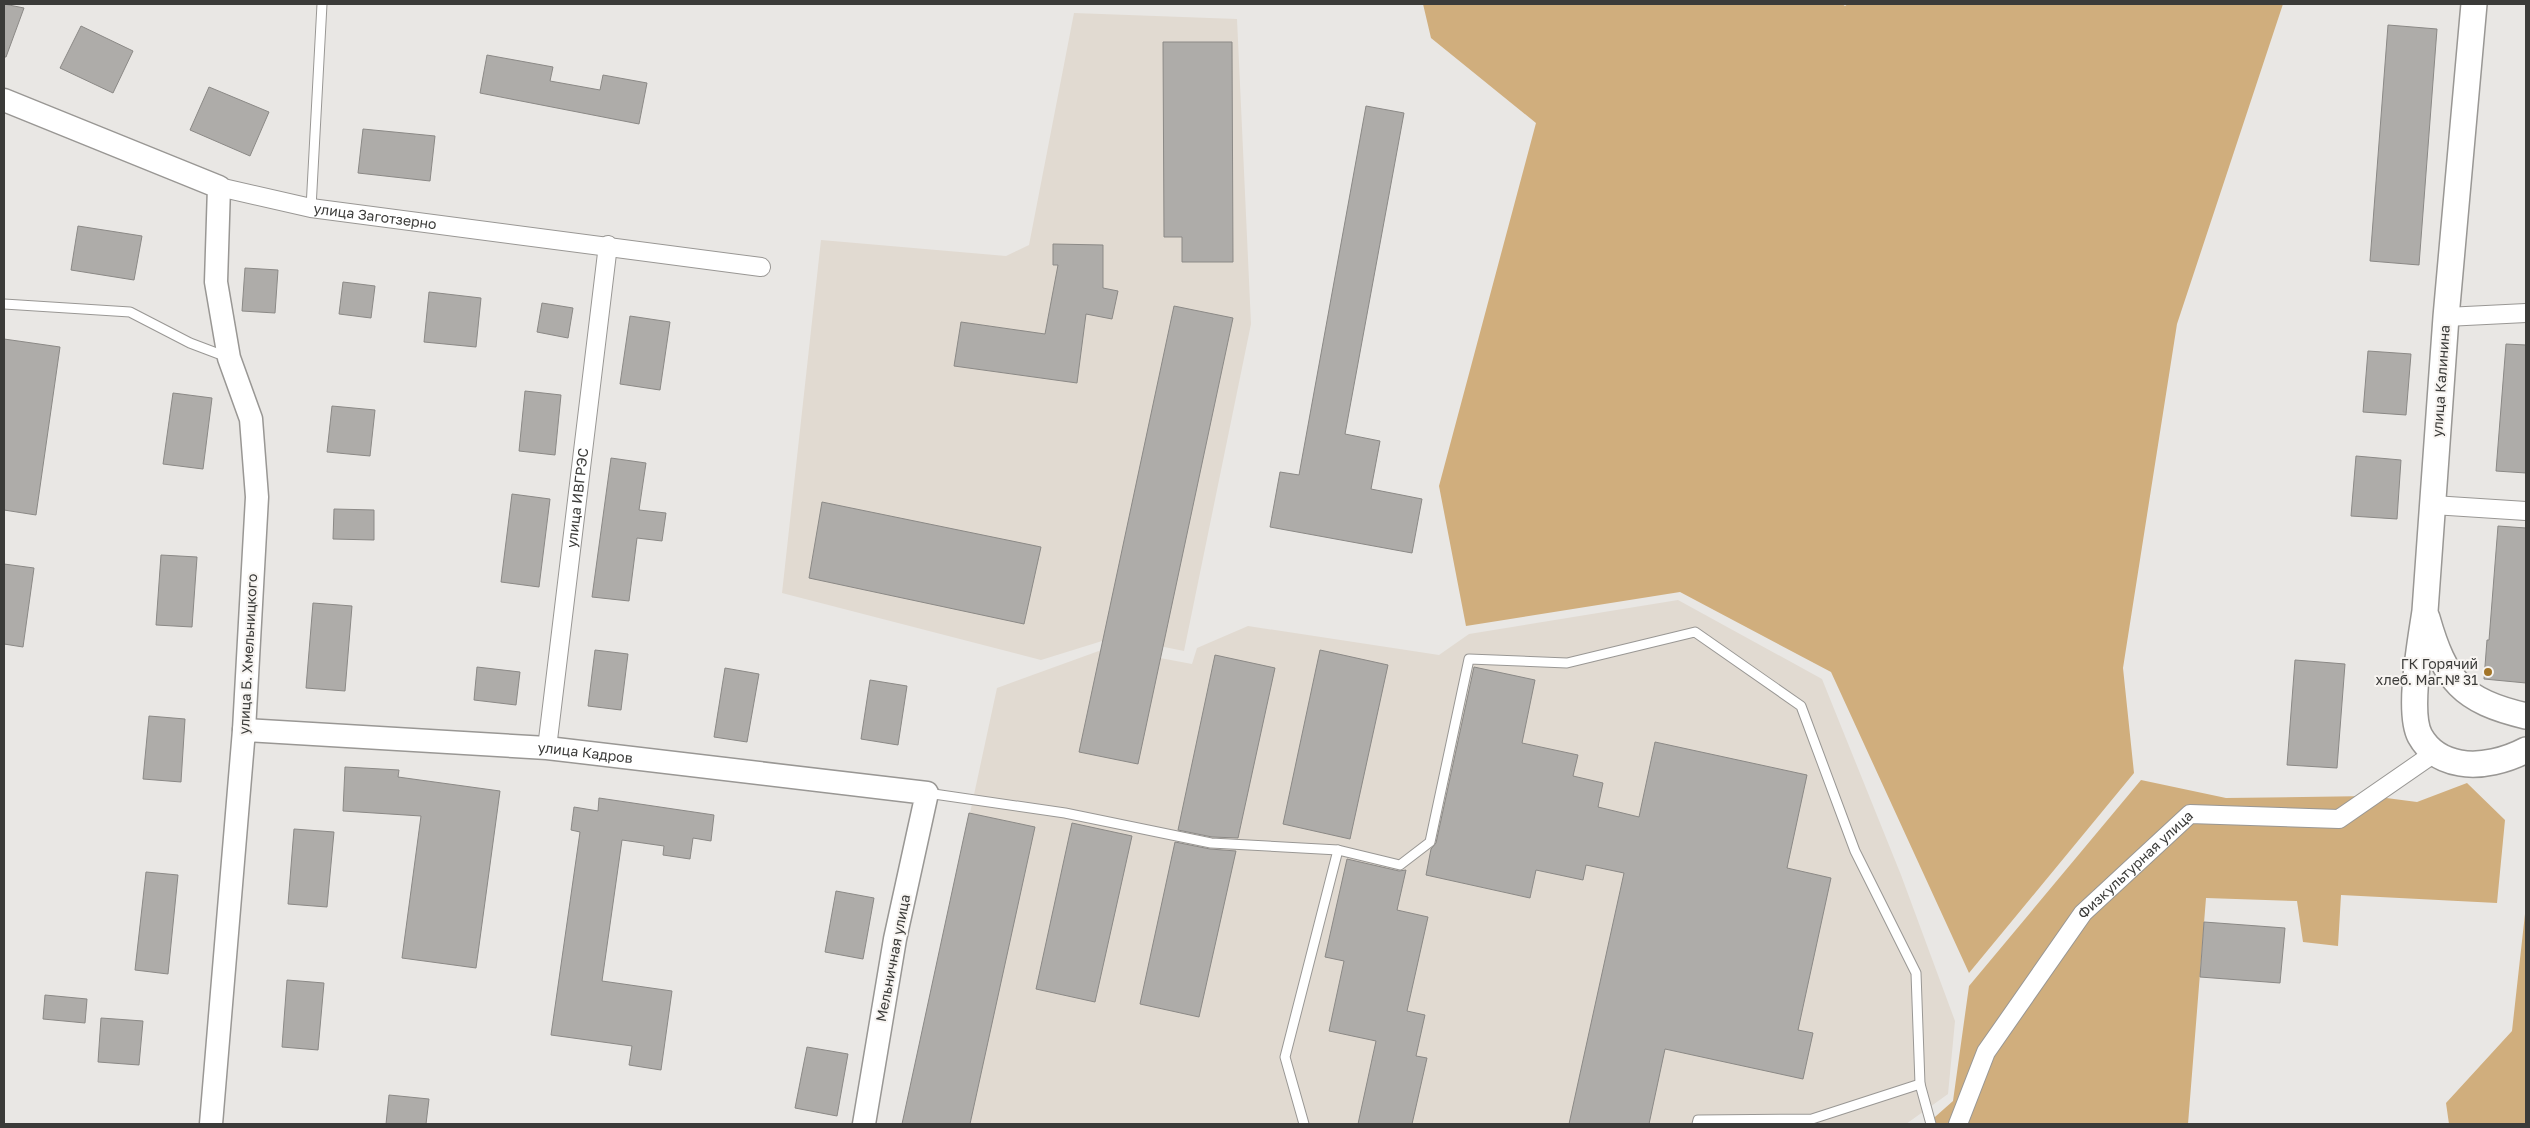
<svg xmlns="http://www.w3.org/2000/svg" width="2530" height="1128" viewBox="0 0 2530 1128" font-family="'Golos Text',sans-serif">
  <rect width="100%" height="100%" fill="#e9e7e4"/>
  <!-- built -->
  <g fill="#e1dad1">
    <polygon points="1074,13 1237,19 1251,324 1184,651 1115,637 1041,660 782,593 821,240 1006,256 1029,245"/>
    <polygon points="1678,600 1822,679 1901,875 1955,1021 1948,1094 1906,1124 903,1124 997,688 1107,648 1192,664 1197,648 1248,626 1439,655 1469,634"/>
  </g>
  <!-- forest -->
  <g fill="#d0ae7d">
    <polygon points="1423,4 1842,4 1845,6 1848,4 2283,4 2177,324 2123,668 2134,773 1969,973 1831,672 1680,592 1466,626 1439,486 1536,123 1431,38"/>
    <polygon points="2141,780 2226,798 2371,796 2417,802 2467,783 2505,820 2497,903 2341,895 2338,946 2303,942 2297,901 2206,898 2188,1124 1927,1124 1953,1101 1969,986"/>
    <polygon points="2526,905 2526,1124 2449,1124 2446,1103 2512,1031"/>
  </g>
  <!-- building -->
  <g fill="#aeaca9" stroke="#8b8986">
    <polygon points="4,4 24,8 6,57 4,57"/>
    <polygon points="2388,25 2437,29 2419,265 2370,261"/>
    <polygon points="81,26 133,51 113,93 60,68"/>
    <polygon points="1163,42 1232,42 1233,262 1182,262 1182,237 1164,237"/>
    <polygon points="487,55 553,67 550,81 600,90 603,75 647,83 639,124 480,93"/>
    <polygon points="209,87 269,112 250,156 190,130"/>
    <polygon points="1366,106 1404,113 1345,434 1380,441 1371,489 1422,499 1412,553 1270,527 1280,472 1299,475"/>
    <polygon points="363,129 435,136 430,181 358,173"/>
    <polygon points="78,226 142,236 134,280 71,270"/>
    <polygon points="1053,244 1103,245 1103,288 1118,291 1112,319 1086,314 1077,383 954,366 961,322 1045,334 1058,265 1053,265"/>
    <polygon points="245,268 278,270 275,313 242,311"/>
    <polygon points="343,282 375,286 371,318 339,314"/>
    <polygon points="429,292 481,298 476,347 424,342"/>
    <polygon points="542,303 573,308 568,338 537,332"/>
    <polygon points="1174,306 1233,318 1138,764 1079,752"/>
    <polygon points="630,316 670,322 660,390 620,384"/>
    <polygon points="4,339 60,347 36,515 4,510"/>
    <polygon points="2506,344 2526,345 2526,473 2496,471"/>
    <polygon points="2368,351 2411,354 2406,415 2363,412"/>
    <polygon points="525,391 561,395 555,455 519,451"/>
    <polygon points="173,393 212,398 203,469 163,464"/>
    <polygon points="332,406 375,410 370,456 327,452"/>
    <polygon points="2356,456 2401,460 2397,519 2351,516"/>
    <polygon points="611,458 646,463 639,510 666,513 662,541 637,538 629,601 592,597"/>
    <polygon points="512,494 550,499 539,587 501,582"/>
    <polygon points="822,502 1041,547 1024,624 809,578"/>
    <polygon points="334,509 374,510 374,540 333,539"/>
    <polygon points="2498,526 2526,528 2526,683 2484,679 2487,640 2489,640"/>
    <polygon points="161,555 197,557 192,627 156,625"/>
    <polygon points="4,564 34,568 23,647 4,644"/>
    <polygon points="313,603 352,606 345,691 306,688"/>
    <polygon points="595,650 628,654 621,710 588,706"/>
    <polygon points="1320,650 1388,665 1350,839 1283,824"/>
    <polygon points="1215,655 1275,668 1238,838 1212,837 1178,830"/>
    <polygon points="2295,660 2345,664 2337,768 2287,765"/>
    <polygon points="477,667 520,672 516,705 474,700"/>
    <polygon points="1474,667 1535,680 1522,743 1578,755 1573,776 1603,783 1598,807 1639,817 1655,742 1807,775 1787,868 1831,878 1798,1030 1813,1033 1803,1079 1665,1049 1649,1124 1569,1124 1624,873 1586,865 1583,880 1536,870 1530,898 1426,875 1431,849 1436,843"/>
    <polygon points="725,668 759,674 747,742 714,737"/>
    <polygon points="870,680 907,686 898,745 861,739"/>
    <polygon points="149,716 185,719 181,782 143,779"/>
    <polygon points="345,767 399,770 398,777 500,791 476,968 402,958 421,816 343,811"/>
    <polygon points="599,798 714,815 711,841 693,838 690,859 663,855 664,846 622,840 602,981 672,991 661,1070 629,1065 632,1046 551,1035 580,832 571,830 574,807 598,811"/>
    <polygon points="969,813 1035,827 970,1124 902,1124"/>
    <polygon points="1072,823 1132,836 1095,1002 1036,989"/>
    <polygon points="294,829 334,832 327,907 288,904"/>
    <polygon points="1175,842 1210,849 1236,851 1199,1017 1140,1004"/>
    <polygon points="1347,859 1399,871 1406,870 1397,910 1428,917 1407,1011 1425,1015 1416,1056 1427,1058 1412,1124 1358,1124 1376,1041 1329,1031 1344,961 1325,957"/>
    <polygon points="146,872 178,875 168,974 135,970"/>
    <polygon points="836,891 874,898 863,959 825,952"/>
    <polygon points="2204,922 2285,928 2280,983 2200,977"/>
    <polygon points="287,980 324,983 318,1050 282,1047"/>
    <polygon points="45,995 87,999 85,1023 43,1019"/>
    <polygon points="101,1018 143,1021 139,1065 98,1062"/>
    <polygon points="807,1047 848,1054 837,1116 795,1108"/>
    <polygon points="389,1095 429,1099 426,1124 386,1124"/>
  </g>
  <g fill="none" stroke-linecap="round" stroke-linejoin="round">
    <!-- service casing -->
    <g stroke="#999794" stroke-width="11">
      <g id="service">
        <polyline points="311,208 322,4"/>
        <polyline points="4,304 130,312 190,343 227,357"/>
        <polyline points="927,793 1065,813 1211,843 1338,850 1400,865 1430,842 1469,659 1567,663 1695,632 1801,706 1855,851 1916,973 1920,1084 1931,1124"/>
        <polyline points="1304,1124 1285,1057 1338,850"/>
        <polyline points="1697,1124 1698,1120 1812,1119 1920,1084"/>
      </g>
    </g>
    <!-- minor casing -->
    <g stroke="#999794" stroke-width="20">
      <g id="minor">
        <path id="s1" d="M219 187 311 208 761 267"/>
        <polyline points="2446,317 2526,313"/>
        <polyline points="2433,505 2526,511"/>
        <path id="s2" d="M547 748 608 245"/>
        <path id="s3" d="M1958 1124 1986 1052 2083 913 2190 814 2339 819 2433 754"/>
      </g>
    </g>
    <!-- tertiary casing -->
    <g stroke="#999794" stroke-width="25">
      <g id="tertiary">
        <polyline points="4,100 219,187 216,282 229,358 251,419 257,497 244,730 211,1124"/>
        <path id="s4" d="M244 730 547 748 927 793 895 939 864 1124"/>
      </g>
    </g>
    <!-- secondary casing -->
    <g stroke="#999794" stroke-width="28">
      <g id="secondary">
        <path d="M2474 4 2446 317 2425 611C2421 639 2407 712 2420 736 2429 752 2442 760 2460 763 2481 767 2507 760 2526 750"/>
        <path d="M2427 618C2445 681 2462 701 2526 716"/>
      </g>
    </g>
    <!-- service -->
    <use href="#service" stroke="#fff" stroke-width="9"/>
    <!-- minor -->
    <use href="#minor" stroke="#fff" stroke-width="18"/>
    <!-- tertiary -->
    <use href="#tertiary" stroke="#fff" stroke-width="22"/>
    <!-- secondary -->
    <use href="#secondary" stroke="#fff" stroke-width="25"/>
  </g>
  <!-- markers -->
  <circle fill="#a37528" stroke="#f7f4f1" stroke-width="2" cx="2488" cy="672" r="5"/>
  <g text-anchor="middle" stroke-width="4" stroke-linejoin="round" paint-order="stroke">
    <!-- street labels -->
    <g font-size="14" fill="#3b3b39" stroke="#f7f4f1">
      <text dy="5" stroke="none"><textPath href="#s1" startOffset="159">улица Заготзерно</textPath></text>
      <text transform="translate(2441 381) rotate(-86)" y="5">улица Калинина</text>
      <text dy="5" stroke="none"><textPath href="#s2" startOffset="252">улица ИВГРЭС</textPath></text>
      <text transform="translate(248 654) rotate(-87)" y="5">улица Б. Хмельницкого</text>
      <text dy="5" stroke="none"><textPath href="#s4" startOffset="342">улица Кадров</textPath></text>
      <text dy="5" stroke="none"><textPath href="#s3" startOffset="318">Физкультурная улица</textPath></text>
      <text transform="translate(893 958) rotate(-79)" y="5">Мельничная улица</text>
    </g>
    <!-- poi labels -->
    <g font-size="14" fill="#3b3b39" stroke="#f7f4f1" text-anchor="end">
      <text x="2478" y="669">ГК Горячий<tspan x="2478" dy="16">хлеб. Маг.№ 31</tspan></text>
    </g>
  </g>
  <!-- border -->
  <rect width="2530" height="1128" fill="none" stroke="#3b3b39" stroke-width="10"/>
</svg>
